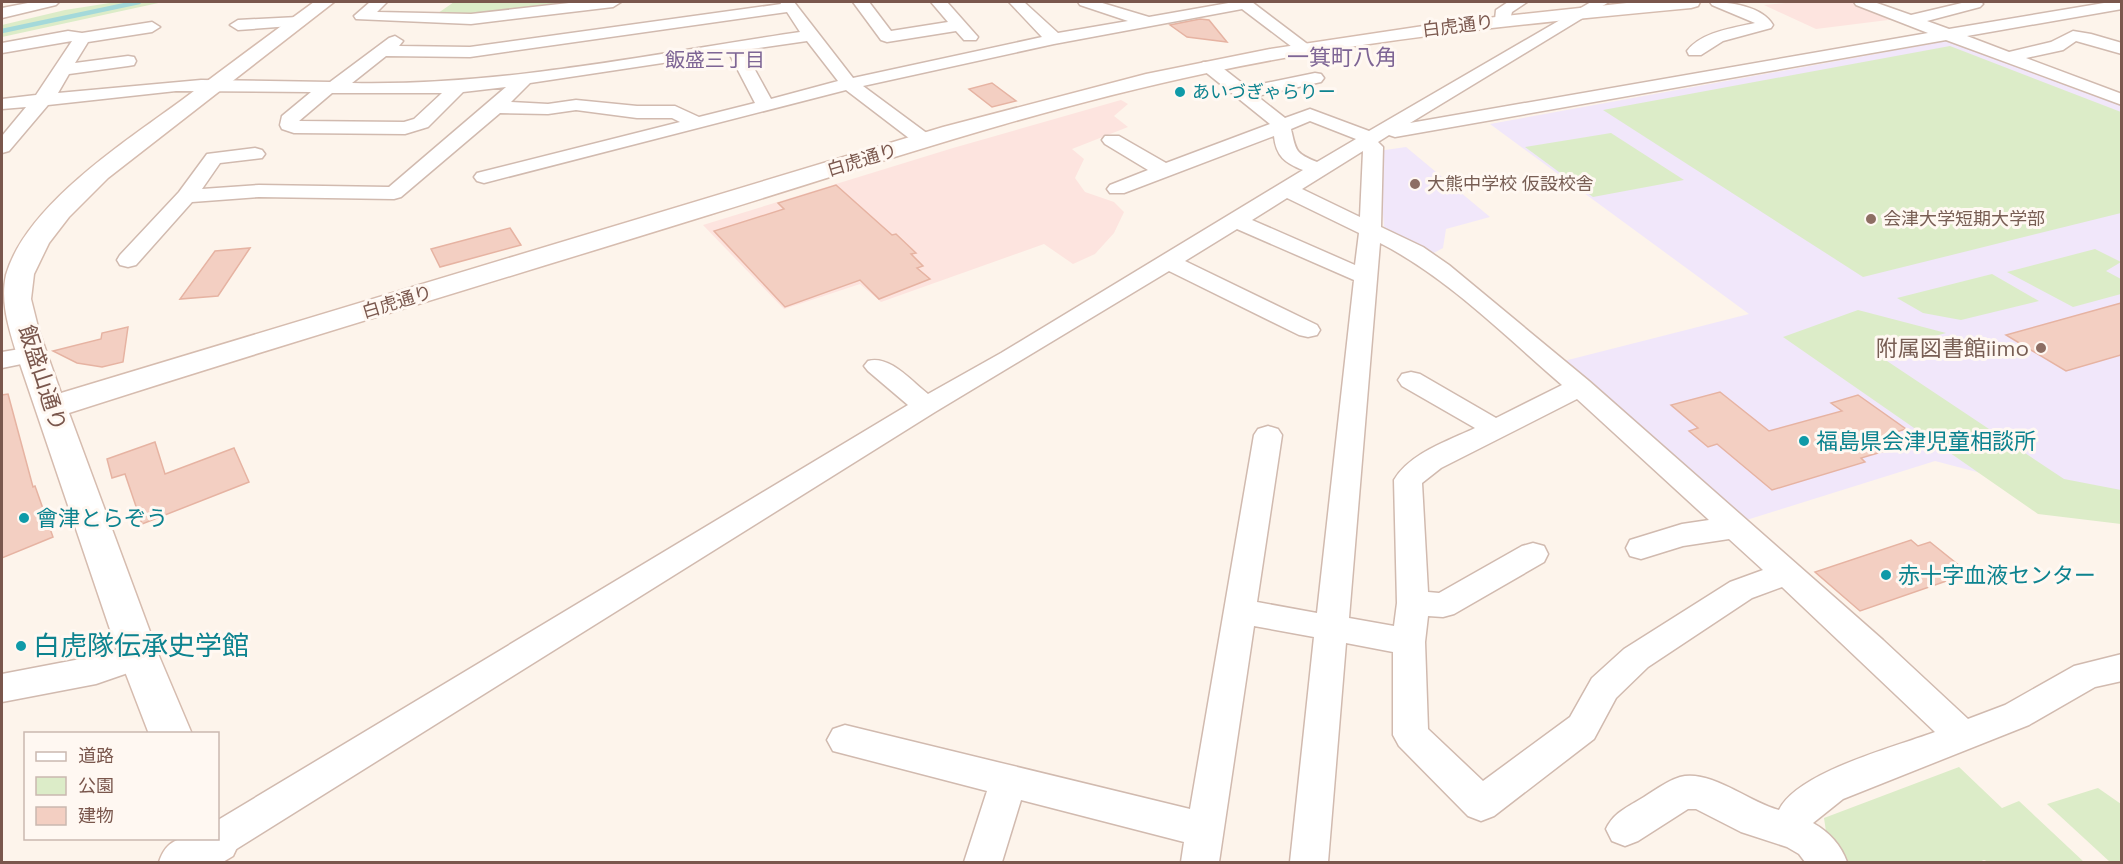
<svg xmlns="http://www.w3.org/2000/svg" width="2123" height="864" viewBox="0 0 2123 864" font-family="'Space Grotesk','Noto Sans JP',sans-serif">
  <rect width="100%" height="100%" fill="#fdf4eb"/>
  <!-- commercial -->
  <g fill="#fde4df">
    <polygon points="1796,2 1851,2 1896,19 1816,29 1764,5"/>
    <polygon points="1121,100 1128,104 1114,116 1128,127 1072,149 1084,159 1075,178 1085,192 1114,202 1124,212 1114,233 1095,254 1073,264 1044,244 881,302 860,284 784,309 703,225 953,148"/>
  </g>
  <!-- education -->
  <g fill="#f1e7fa">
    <polygon points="1952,40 2121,104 2121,510 1935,461 1737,523 1560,362 1749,314 1490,124"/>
    <polygon points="1406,147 1490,217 1446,229 1443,248 1432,254 1384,227 1378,151"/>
  </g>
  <!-- green -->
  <g fill="#dcecc8">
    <polygon points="116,2 163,2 2,37 2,25 65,10"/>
    <polygon points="454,2 562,2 563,7 431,18"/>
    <polygon points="1950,46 2121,112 2121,213 1863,277 1603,110"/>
    <polygon points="1611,133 1684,180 1593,197 1525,147"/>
    <polygon points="2095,249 2121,262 2106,271 2121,279 2121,294 2073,307 2007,272"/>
    <polygon points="1992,274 2039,301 1961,320 1923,313 1897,298"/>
    <polygon points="1858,310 1946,333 1875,353 2064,479 2121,490 2121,524 2038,514 1783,337"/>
    <polygon points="1959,767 2002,808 2019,801 2084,862 1989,862 1984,860 1979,862 1843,862 1828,845 1824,818"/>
    <polygon points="2098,788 2121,804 2121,862 2110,862 2047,804"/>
  </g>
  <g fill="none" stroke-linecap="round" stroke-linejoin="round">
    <!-- stream -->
    <polyline stroke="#a4d9da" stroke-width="4.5" points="2,31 139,2"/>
  </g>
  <!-- building -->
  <g fill="#f3cfc2" stroke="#e6b3a2" stroke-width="1.5">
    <polygon points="1200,19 1209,20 1227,42 1187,37 1170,25"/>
    <polygon points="992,83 1016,101 992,107 969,89"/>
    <polygon points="836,185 892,235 896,234 916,253 911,254 923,266 917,268 930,279 879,299 860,280 785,307 714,231 784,209 778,203"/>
    <polygon points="510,228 521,245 440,267 431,249"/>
    <polygon points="250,248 218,296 180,299 215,251"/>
    <polygon points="2121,303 2121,355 2066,371 2006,335"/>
    <polygon points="128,327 123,362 102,367 77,363 53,351 101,339 102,333"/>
    <polygon points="1720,392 1769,431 1842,411 1831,403 1858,395 1906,429 1896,432 1912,443 1861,458 1865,462 1772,490 1717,444 1708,447 1689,431 1698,428 1671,405"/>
    <polygon points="8,394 33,487 35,486 53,537 2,558 2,395"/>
    <polygon points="155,442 165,474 234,448 249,482 142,524 125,474 112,478 107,459"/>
    <polygon points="1911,540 1918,546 1930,542 1961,567 1949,571 1958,577 1860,611 1815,572"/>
  </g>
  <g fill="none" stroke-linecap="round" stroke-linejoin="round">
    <!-- street casing -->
    <g stroke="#d1baaf" stroke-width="3">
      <g id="street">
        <polygon points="33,2 59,2 56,5 2,18 2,8"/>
        <polygon points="370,2 387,2 377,12 471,14 578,2 621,2 613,7 471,24 356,19 354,16"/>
        <path d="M780 2H794L853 78 1042 37 1009 2H1024L1058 33 1128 21 1080 5 1078 2H1099L1149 17 1234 2H1252L1314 49 1306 54 1300 53 1242 9 1054 44 863 86 932 137 935 141 932 145H918L846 90 484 183 477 181 474 177 477 173 680 122 672 118H637L576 110 548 114 500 113 401 197 394 199 259 197 192 202 136 265 128 267 120 265 117 260 120 255 179 192 207 154 255 148 262 150 265 154 262 158 220 163 202 189 259 185 389 187 506 87 463 92 428 127 405 134 294 133 282 129 280 125 282 116 311 92 176 91 48 105 9 151 2 153V136L26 107 2 109V99L36 95 72 41 2 53V43L68 31 82 33 152 22 160 27 152 32 88 42 75 63 128 56 134 57 136 61 134 65 128 66 69 74 58 93 201 80 330 82 389 38 395 36 403 41 399 46 470 47 781 4ZM787 12 800 32C652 54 503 86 352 83L386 56 470 57ZM807 41 838 81 771 99 744 50ZM729 53 755 103 699 117 675 106H637L576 100 548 104 511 102 530 83ZM332 93H442L414 119 404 122 299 121Z"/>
        <polygon points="853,2 869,2 891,31 948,22 931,2 947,2 978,37 976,40 964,40 956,31 887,42 881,40"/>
        <polygon points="1508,2 1527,2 1512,12 1509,23 1497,23 1495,20 1496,10"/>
        <path d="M1591 2H1609L1410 123 1928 33 1856 5 1854 2H1874L1911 15 1966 2H1981L1983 4 1980 7 1927 21 1949 29 2110 2H2122V9L1967 36 2009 52 2051 42 2073 31 2091 34 2122 43V54L2076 41 2063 50 2026 58 2122 94V105L1946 40 1395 137 1389 135 1378 142 1383 147 1381 227 1423 247 1449 265 1589 381 1883 640 1968 719 2005 705 2074 666 2122 654V681L2095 687 2029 725 1843 799 1813 823C1829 832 1841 845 1847 862H1805L1799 854 1787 847 1741 832 1696 809H1688L1638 841 1625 846 1612 841 1606 829C1614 812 1628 807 1644 797 1655 790 1667 781 1680 777 1710 769 1749 802 1779 810 1797 772 1895 747 1935 732L1782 587 1752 598 1648 667 1616 698 1594 739 1494 816 1481 821 1468 816 1399 746 1393 735V652L1346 643 1328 862H1290L1314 637 1254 626 1219 862H1181L1184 842 1021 800 1002 862H964L987 791 833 751 827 740 833 729 845 725 1190 809 1254 435 1258 429 1268 426 1278 429 1282 435 1257 602 1317 613 1354 280 1237 229 1185 261 1317 325 1320 330 1317 335 1308 337 1299 335 1169 271 935 412 230 853 217 859 204 853 198 841 199 838H218V820L908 405 868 371 864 366 868 361C890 355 911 381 928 394L1001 353 1303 170C1285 163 1276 156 1274 136L1124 193H1110L1107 189 1110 185 1148 170 1105 144 1102 140 1105 136H1119L1166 163 1270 124 1203 70 1200 66 1203 62H1215L1247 87 1315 73 1321 74 1324 78 1321 82 1257 96 1285 118 1310 109 1369 131ZM1310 121 1356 139 1317 162C1295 153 1296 151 1291 129ZM1363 151 1360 217 1302 189ZM1287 198 1359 233 1355 265 1252 220ZM1380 243C1447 277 1505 336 1562 385L1496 418 1420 374 1411 372 1402 374 1398 380 1402 386 1475 428C1448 441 1410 453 1394 480L1397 603 1394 626 1349 618ZM1577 399 1709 520 1682 524 1630 540 1626 548 1630 556 1641 559 1683 546 1729 539 1763 570 1730 582 1624 649 1592 678 1570 717 1483 781 1428 729 1425 642 1428 616 1443 617 1454 614 1544 562 1548 554 1544 546 1533 543 1522 546 1439 593 1428 592 1422 483 1441 468Z"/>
        <path d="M1710 2C1730 2 1762 6 1773 25L1771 28 1723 41 1701 55H1689L1687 51C1701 32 1733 28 1755 23L1712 5Z"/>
        <polygon points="298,17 304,19 306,22 304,25 238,30 230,25 238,20"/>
        <polygon points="32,347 41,350 44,355 41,360 2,368 2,352"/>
        <polygon points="139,643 151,647 156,656 151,665 96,684 2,702 2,674 96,656"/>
      </g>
    </g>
    <!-- secondary casing -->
    <g stroke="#d6bcaf" stroke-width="3">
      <g id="secondary">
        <path d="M314 2H334L108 178 69 217 49 243 34 274 31 299 39 331 61 393 943 127 1146 74 1270 49 1450 22 1636 2H1700L1698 6 1691 8C1529 23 1366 39 1207 73 1036 109 871 165 705 216 493 282 280 345 69 413L159 656 192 734H149L119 656 17 355C9 329 0 302 6 275 26 205 126 141 182 100 226 67 270 34 314 2Z"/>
        <path d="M218 820 233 826 240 841 233 856 223 862H159C169 832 190 838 218 838Z"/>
      </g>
    </g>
    <!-- street -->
    <use href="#street" fill="#fff" fill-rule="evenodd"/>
    <!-- secondary -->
    <use href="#secondary" fill="#fff" fill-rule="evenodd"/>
  </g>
  <!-- markers -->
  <g fill="#0f9aa8" stroke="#fff8f2" stroke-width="2">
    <circle cx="1180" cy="92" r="6"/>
    <circle cx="1804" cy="441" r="6"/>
    <circle cx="24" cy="518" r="6"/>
    <circle cx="1886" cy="575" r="6"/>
    <circle cx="21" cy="646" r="6"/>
  </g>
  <g fill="#8d6e63" stroke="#fff8f2" stroke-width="2">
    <circle cx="1415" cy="184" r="6"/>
    <circle cx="1871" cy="219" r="6"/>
    <circle cx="2041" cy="348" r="6"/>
  </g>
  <g text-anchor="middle" stroke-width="6" stroke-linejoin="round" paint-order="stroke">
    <!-- far-street labels -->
    <g font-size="18" fill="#7a574d" stroke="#fff8f2">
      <text transform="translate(1458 26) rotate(-7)" y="6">白虎通り</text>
      <text transform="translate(862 160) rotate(-17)" y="6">白虎通り</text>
      <text transform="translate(397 302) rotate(-17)" y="6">白虎通り</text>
    </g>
    <!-- far-culture labels -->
    <g font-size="18" fill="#0d838f" stroke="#fff8f2" text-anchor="start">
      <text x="1192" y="98">あいづぎゃらりー</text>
    </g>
    <!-- far-education labels -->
    <g font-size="18" fill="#785e54" stroke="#fff8f2" text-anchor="start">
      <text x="1427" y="190">大熊中学校 仮設校舎</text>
      <text x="1883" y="225">会津大学短期大学部</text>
    </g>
    <!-- far-neighbourhood labels -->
    <g font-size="20" fill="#7e6595" stroke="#fff8f2">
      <text x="715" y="67">飯盛三丁目</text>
    </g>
    <!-- far-quarter labels -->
    <g font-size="22" fill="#7e6595" stroke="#fff8f2">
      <text x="1342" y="65">一箕町八角</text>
    </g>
    <!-- education labels -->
    <g font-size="22" fill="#785e54" stroke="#fff8f2" text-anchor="end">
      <text x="2029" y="356">附属図書館iimo</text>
    </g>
    <!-- street labels -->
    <g font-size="22" fill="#7a574d" stroke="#fff8f2">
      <text transform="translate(43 378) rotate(72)" y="8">飯盛山通り</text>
    </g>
    <!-- culture labels -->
    <g font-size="22" fill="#0d838f" stroke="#fff8f2" text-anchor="start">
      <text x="1816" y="449">福島県会津児童相談所</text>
      <text x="36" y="526">會津とらぞう</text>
      <text x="1898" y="583">赤十字血液センター</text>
    </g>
    <!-- near-culture labels -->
    <g font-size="27" fill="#0d838f" stroke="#fff8f2" text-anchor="start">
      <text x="33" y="655">白虎隊伝承史学館</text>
    </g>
  </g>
  <!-- border -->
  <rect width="2123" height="864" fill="none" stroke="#7a574d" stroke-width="6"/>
  <!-- legend -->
  <rect x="24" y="732" width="195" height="108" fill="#fff8f2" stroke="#cab8b0" stroke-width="1.5"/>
  <rect x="36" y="752" width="30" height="9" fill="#ffffff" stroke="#cab8b0" stroke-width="1.5"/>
  <text x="78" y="762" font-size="18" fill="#7a574d">道路</text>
  <rect x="36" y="777" width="30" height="18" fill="#dcecc8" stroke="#cab8b0" stroke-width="1.5"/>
  <text x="78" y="792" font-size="18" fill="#7a574d">公園</text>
  <rect x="36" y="807" width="30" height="18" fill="#f3cfc2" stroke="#cab8b0" stroke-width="1.5"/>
  <text x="78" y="822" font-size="18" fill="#7a574d">建物</text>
</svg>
